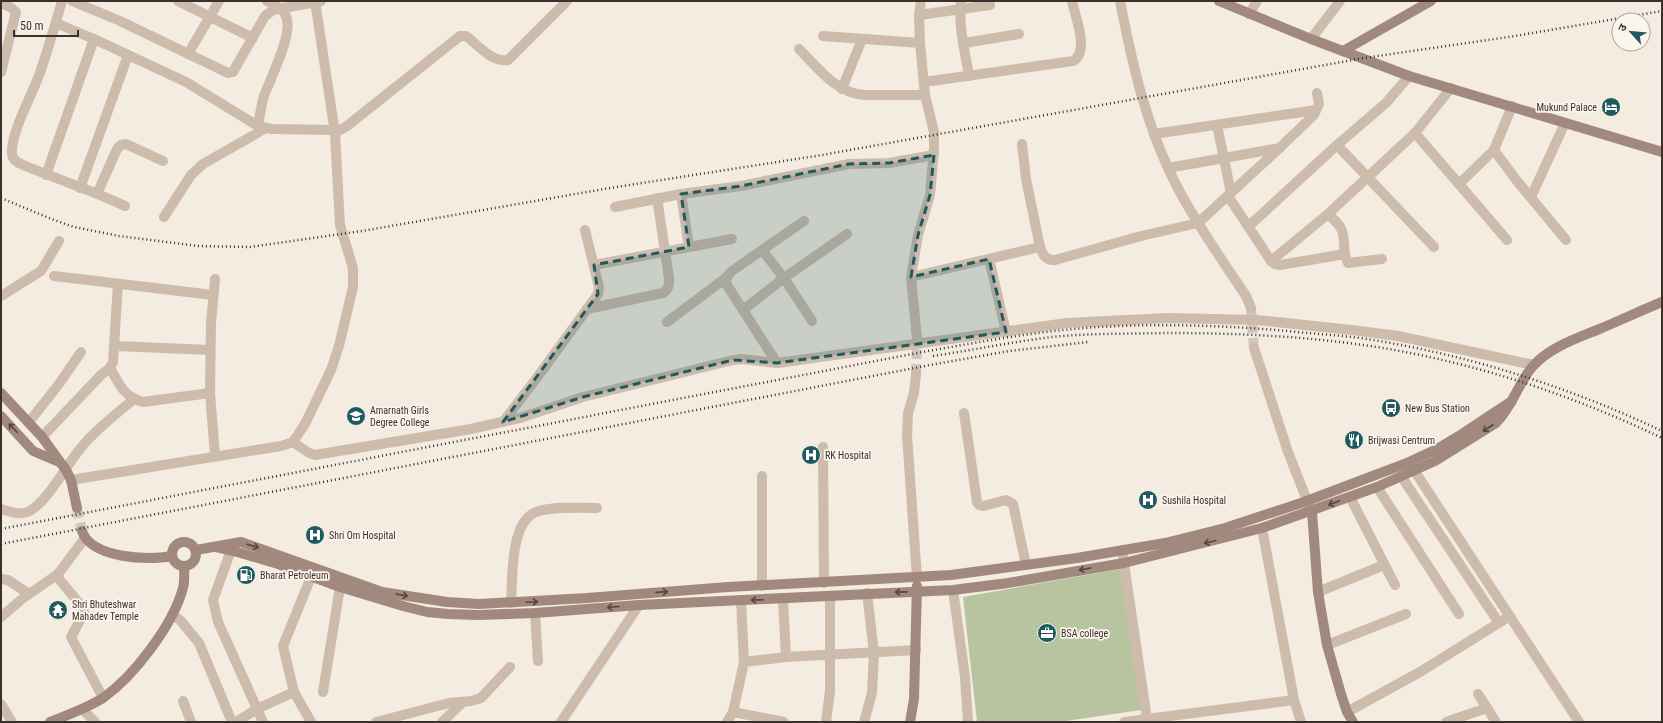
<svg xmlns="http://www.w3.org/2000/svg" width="1663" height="723" viewBox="0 0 1663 723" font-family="'Roboto Condensed','Noto Sans Devanagari',sans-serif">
  <rect width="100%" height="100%" fill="#f4ebe1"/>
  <!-- green -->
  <polygon fill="#b8c4a0" points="1120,569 1141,710 1059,722 977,722 963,597"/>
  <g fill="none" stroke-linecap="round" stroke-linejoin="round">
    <!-- street-tunnel -->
    <g stroke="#cfc6bd" stroke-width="10" stroke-dasharray="10 5" stroke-linecap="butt">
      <polyline points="1251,308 1254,348"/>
      <polyline points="916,374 917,339"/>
    </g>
    <!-- secondary-tunnel -->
    <polyline stroke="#cfc6bd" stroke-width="10" stroke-dasharray="10 5" stroke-linecap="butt" points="77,508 82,531"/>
    <!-- street -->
    <g stroke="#cdbbac" stroke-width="10">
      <polyline points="62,1 56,22 58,24 94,39 186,82 258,126 272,129 335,130"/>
      <polyline points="72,1 120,21 228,73 233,72 265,16 273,10 321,1"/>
      <polyline points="178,1 253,38"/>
      <path d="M961 1C958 25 965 52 969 76"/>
      <path d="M1120 1C1133 68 1148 134 1181 194 1200 229 1224 263 1246 296L1251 308"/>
      <polyline points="1,3 10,7 16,12 1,72"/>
      <polyline points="1249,14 1257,1"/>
      <polyline points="919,15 990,5"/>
      <path d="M56 22C50 41 45 60 38 78 31 96 12 132 12 150 11 158 15 161 21 164 56 179 92 190 125 206"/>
      <polyline points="823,36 920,43"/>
      <polyline points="1311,39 1340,1"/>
      <polyline points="964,43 1019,34"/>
      <path d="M799 49C818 68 836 93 864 95H925"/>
      <polyline points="188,54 219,1"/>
      <path d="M924 82 1073 61C1090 52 1075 16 1072 1"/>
      <polyline points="842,89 862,39"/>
      <polyline points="1217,125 1231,193"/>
      <path d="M258 126C260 116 261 105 264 96 270 79 294 33 286 16 282 8 275 5 267 1"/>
      <path d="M335 133 347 126 460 36H466C478 45 492 63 508 60L567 1"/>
      <polyline points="1415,133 1507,240"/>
      <polyline points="1154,134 1316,110"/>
      <path d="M1022 144 1026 179 1040 247C1043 255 1046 261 1055 260L1141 236 1198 223 1271 156 1314 115 1319 104 1317 93"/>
      <polyline points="1337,145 1434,247"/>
      <polyline points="1494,150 1517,181 1566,240"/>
      <polyline points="1168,168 1280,148"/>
      <polyline points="46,175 94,39"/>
      <polyline points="1459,184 1494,150 1512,106"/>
      <polyline points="80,188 128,55"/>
      <polyline points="97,194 117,149 121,145 126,144 163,161"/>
      <polyline points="681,194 689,247"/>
      <polyline points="1228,196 1271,261 1275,264 1280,265 1345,254"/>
      <polyline points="1531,197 1565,123"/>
      <polyline points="615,207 681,194 741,186 849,164 889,163 934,155"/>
      <path d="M1328 214C1333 219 1340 224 1342 231 1346 241 1342 253 1348 263L1382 259"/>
      <polyline points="164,217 191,175 203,164 266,128"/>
      <polyline points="1249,226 1337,145 1386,103 1409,76"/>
      <polyline points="762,250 784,278 812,321"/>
      <polyline points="989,259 1006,332"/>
      <polyline points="1271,261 1328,214 1415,133 1451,88"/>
      <polyline points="594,265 732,239"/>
      <polyline points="54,276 213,295"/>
      <polyline points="911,277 1040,247"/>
      <polyline points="215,279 211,323 210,393 215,456"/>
      <polyline points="1,296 41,271 59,241"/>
      <path d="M587 309 663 293C669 289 669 285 669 278L657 198"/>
      <polyline points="743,310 784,278 847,234"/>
      <polyline points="667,322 727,277"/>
      <polyline points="917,339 911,277 918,235 930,195 934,149 934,132 925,95 920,43 919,15 921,1"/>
      <polyline points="115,346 210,350"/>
      <polyline points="1254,348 1288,452 1310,508"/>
      <polyline points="777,363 725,282 729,274 732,271 804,221"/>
      <path d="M110 368C120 385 123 396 143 402L210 393"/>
      <polyline points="916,374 914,393 908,413 907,435 917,578"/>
      <polyline points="964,413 977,502 979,505 983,506 1006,500 1013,504 1026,565"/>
      <polyline points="29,422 59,384 81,352"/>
      <polyline points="503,422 536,379 598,294 599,287 585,230"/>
      <polyline points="42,437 101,375 110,368 113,362 118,284"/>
      <polyline points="293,442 309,453 315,455 471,429 520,418 583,397 733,360 742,359 777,363 1067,323 1168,318 1257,320 1352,330 1398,336 1534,365"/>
      <polyline points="823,447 824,583"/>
      <polyline points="1410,464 1579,722"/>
      <polyline points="1401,476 1499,623"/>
      <polyline points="71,480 281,446 293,442 305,424 331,370 339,346 353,287 353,268 340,225 335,133 315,1"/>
      <polyline points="1377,487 1459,614"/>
      <polyline points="1350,497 1395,585"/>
      <path d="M1 509C11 512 21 516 30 511 50 498 65 467 80 449 95 430 115 415 134 399"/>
      <polyline points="1262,528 1294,700 1301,722"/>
      <polyline points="85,538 58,574 59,579 83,608 84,613 71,637 103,698"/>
      <polyline points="231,550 213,600 218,622 263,722"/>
      <polyline points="1122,550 1147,719"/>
      <polyline points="1,579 8,580 29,594"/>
      <polyline points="762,586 762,476"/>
      <polyline points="953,590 965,677 968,722"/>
      <polyline points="1318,592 1384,565"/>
      <polyline points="783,599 786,657"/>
      <polyline points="741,600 744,662"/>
      <path d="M511 603C513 578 509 519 539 511 557 506 578 508 597 508"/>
      <polyline points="535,613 538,661"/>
      <polyline points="172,615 180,620 199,643 232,722"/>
      <polyline points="1,617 22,599 58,574"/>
      <polyline points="1327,645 1406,614"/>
      <polyline points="323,692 340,587"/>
      <polyline points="1478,694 1496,722"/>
      <polyline points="183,701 191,722"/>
      <polyline points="1,704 12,722"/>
      <polyline points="82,709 95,722"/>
      <polyline points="733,712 784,722"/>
      <polyline points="1347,712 1420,672 1510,616"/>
      <polyline points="236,722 257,709 294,692"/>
      <polyline points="311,722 294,692 283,646 311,577"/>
      <polyline points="376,722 449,703 471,701 481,698 510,667"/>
      <polyline points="442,722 462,703"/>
      <polyline points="561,722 639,605"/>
      <polyline points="727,722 733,712 744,662 786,657 916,650"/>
      <polyline points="826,722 830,691 830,596"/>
      <polyline points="864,722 872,693 874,653 867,593"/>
      <polyline points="1124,722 1294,700"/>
      <polyline points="1446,722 1487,708"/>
    </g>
    <!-- secondary -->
    <g stroke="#a18a7d" stroke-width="10">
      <polyline points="1219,1 1311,39 1409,76 1662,152"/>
      <polyline points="1343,51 1431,1"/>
      <polyline points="1,393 42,437 66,470 71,480 77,508"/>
      <polyline points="1,416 33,451 59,462"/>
      <polyline points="1312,512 1318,592 1327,645 1341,694 1347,712 1353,722"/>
      <path d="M82 531C91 558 147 561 172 556"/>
      <circle cx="184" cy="554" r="12"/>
      <path d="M215 547 241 553 278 564 340 587 403 606 427 612 448 614 478 615 535 613 639 605 953 590 1008 583 1124 563 1262 528 1377 487 1435 461 1496 423C1513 406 1518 383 1533 366 1549 348 1575 339 1597 330 1619 321 1640 311 1662 302"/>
      <polyline points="196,550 241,542 382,592 447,602 479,604 587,598 728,587 951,575 1077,558 1165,543 1225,528 1304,502 1407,463 1437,449 1462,434 1512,401"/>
      <path d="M50 722C68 715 87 708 103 698 134 676 173 625 183 588 185 581 184 573 184 567"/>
      <polyline points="910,722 914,699 917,586"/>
    </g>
    <!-- rail -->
    <g stroke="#3b302b" stroke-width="2.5" stroke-dasharray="1 3" stroke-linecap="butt">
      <polyline points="1,198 54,220 74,227 119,236 198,246 250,247 362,231 610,188 822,155 1364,58 1515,36 1662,11"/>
      <path d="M933 356C973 350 1012 342 1052 337 1090 333 1129 334 1168 333 1235 333 1303 336 1370 346 1470 361 1570 394 1662 438"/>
      <path d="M1 529 928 351C980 342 1032 332 1085 328 1152 323 1221 325 1288 331 1315 334 1341 335 1367 339 1469 355 1569 387 1662 431"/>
      <polyline points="1,544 930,365 1009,351 1088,342"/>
    </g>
  </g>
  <!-- one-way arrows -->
  <defs><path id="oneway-shaft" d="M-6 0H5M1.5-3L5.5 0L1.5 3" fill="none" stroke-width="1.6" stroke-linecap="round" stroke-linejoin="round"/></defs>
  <g stroke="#544640">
    <use href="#oneway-shaft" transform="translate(13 428) rotate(-134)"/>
    <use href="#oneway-shaft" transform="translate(1488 428) rotate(147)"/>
    <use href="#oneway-shaft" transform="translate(1334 503) rotate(159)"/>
    <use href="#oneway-shaft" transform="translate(1210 542) rotate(166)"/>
    <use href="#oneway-shaft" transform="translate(253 546) rotate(16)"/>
    <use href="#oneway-shaft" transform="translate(1085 569) rotate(170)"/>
    <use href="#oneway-shaft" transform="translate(662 592) rotate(-4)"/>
    <use href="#oneway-shaft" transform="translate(901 592) rotate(179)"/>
    <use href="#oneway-shaft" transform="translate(402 595) rotate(10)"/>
    <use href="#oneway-shaft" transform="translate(757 600) rotate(178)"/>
    <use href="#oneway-shaft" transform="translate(532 602) rotate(-3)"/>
    <use href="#oneway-shaft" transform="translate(613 607) rotate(175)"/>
  </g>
  <!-- marked area -->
  <path fill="#1f5a5e" fill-opacity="0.2" stroke="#1f5a5e" stroke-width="3" stroke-dasharray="8 5" stroke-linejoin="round" d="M934 155 930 195 918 235 911 277 989 259 1006 332 777 363 733 360 583 397 503 422 598 294 594 265 689 247 681 194 741 186 849 164 889 163Z"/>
  <!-- icons -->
  <defs>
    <g id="hotel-disc" transform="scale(1)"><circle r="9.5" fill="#1f5a5e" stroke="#fbf5ee"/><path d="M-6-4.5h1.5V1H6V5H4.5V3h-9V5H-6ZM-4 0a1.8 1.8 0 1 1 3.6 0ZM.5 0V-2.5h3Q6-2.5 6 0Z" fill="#fff"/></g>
    <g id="bus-disc" transform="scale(1)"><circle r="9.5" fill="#1f5a5e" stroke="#fbf5ee"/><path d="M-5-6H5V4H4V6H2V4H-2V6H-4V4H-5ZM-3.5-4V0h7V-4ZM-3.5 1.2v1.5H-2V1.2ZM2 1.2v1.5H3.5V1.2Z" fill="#fff"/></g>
    <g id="university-disc" transform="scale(1)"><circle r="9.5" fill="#1f5a5e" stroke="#fbf5ee"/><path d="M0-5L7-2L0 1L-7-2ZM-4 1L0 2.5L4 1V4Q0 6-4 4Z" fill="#fff"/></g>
    <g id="restaurant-disc" transform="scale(1)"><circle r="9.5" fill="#1f5a5e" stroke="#fbf5ee"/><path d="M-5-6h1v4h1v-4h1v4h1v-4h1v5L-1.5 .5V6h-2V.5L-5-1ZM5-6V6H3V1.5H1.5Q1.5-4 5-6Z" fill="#fff"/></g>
    <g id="hospital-disc" transform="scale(1)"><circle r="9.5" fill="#1f5a5e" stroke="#fbf5ee"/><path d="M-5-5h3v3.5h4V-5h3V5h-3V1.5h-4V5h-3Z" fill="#fff"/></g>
    <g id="fuel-disc" transform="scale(1)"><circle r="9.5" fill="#1f5a5e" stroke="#fbf5ee"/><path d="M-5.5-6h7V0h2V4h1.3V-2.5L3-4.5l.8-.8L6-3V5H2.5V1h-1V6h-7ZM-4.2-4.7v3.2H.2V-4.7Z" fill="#fff"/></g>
    <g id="temple-disc" transform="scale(1)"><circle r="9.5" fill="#1f5a5e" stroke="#fbf5ee"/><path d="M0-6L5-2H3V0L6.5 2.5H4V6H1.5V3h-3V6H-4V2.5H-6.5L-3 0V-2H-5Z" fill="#fff"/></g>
    <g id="office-disc" transform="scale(1)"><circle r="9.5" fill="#1f5a5e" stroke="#fbf5ee"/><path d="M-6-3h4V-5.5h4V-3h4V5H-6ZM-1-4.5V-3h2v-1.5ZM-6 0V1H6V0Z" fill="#fff"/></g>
  </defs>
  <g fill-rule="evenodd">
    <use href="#hotel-disc" x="1611" y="107"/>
    <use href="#bus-disc" x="1391" y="408"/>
    <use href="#university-disc" x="356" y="416"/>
    <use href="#restaurant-disc" x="1354" y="440"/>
    <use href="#hospital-disc" x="811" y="455"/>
    <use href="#hospital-disc" x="1148" y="500"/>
    <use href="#hospital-disc" x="315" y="535"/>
    <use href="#fuel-disc" x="246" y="575"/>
    <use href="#temple-disc" x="58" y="610"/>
    <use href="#office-disc" x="1047" y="633"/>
  </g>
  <g text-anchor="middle" stroke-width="3.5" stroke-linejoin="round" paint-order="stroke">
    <!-- poi labels -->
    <g font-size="10" fill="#3b302b" stroke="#fbf5ee" text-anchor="start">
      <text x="1597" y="111" text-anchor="end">Mukund Palace</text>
      <text x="1405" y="412">New Bus Station</text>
      <text x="370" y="414">Amarnath Girls<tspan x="370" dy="12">Degree College</tspan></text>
      <text x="1368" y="444">Brijwasi Centrum</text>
      <text x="825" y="459">RK Hospital</text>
      <text x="1162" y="504">Sushila Hospital</text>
      <text x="329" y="539">Shri Om Hospital</text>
      <text x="260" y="579">Bharat Petroleum</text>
      <text x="72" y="608">Shri Bhuteshwar<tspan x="72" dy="12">Mahadev Temple</tspan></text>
      <text x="1061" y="637">BSA college</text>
    </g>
  </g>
  <!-- border -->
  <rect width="1663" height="723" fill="none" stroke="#3b302b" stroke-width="4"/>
  <!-- north arrow -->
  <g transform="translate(1631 32) rotate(297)"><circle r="19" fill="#fbf5ee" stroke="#aea6a0"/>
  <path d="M0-3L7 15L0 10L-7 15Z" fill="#1f5a5e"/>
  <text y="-6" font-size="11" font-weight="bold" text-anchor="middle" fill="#3b302b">उ</text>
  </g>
  <!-- scale -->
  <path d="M14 30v6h64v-6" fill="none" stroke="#3b302b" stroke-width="2"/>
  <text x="20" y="30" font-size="12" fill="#3b302b" stroke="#fbf5ee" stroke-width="3" paint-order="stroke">50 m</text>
</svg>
